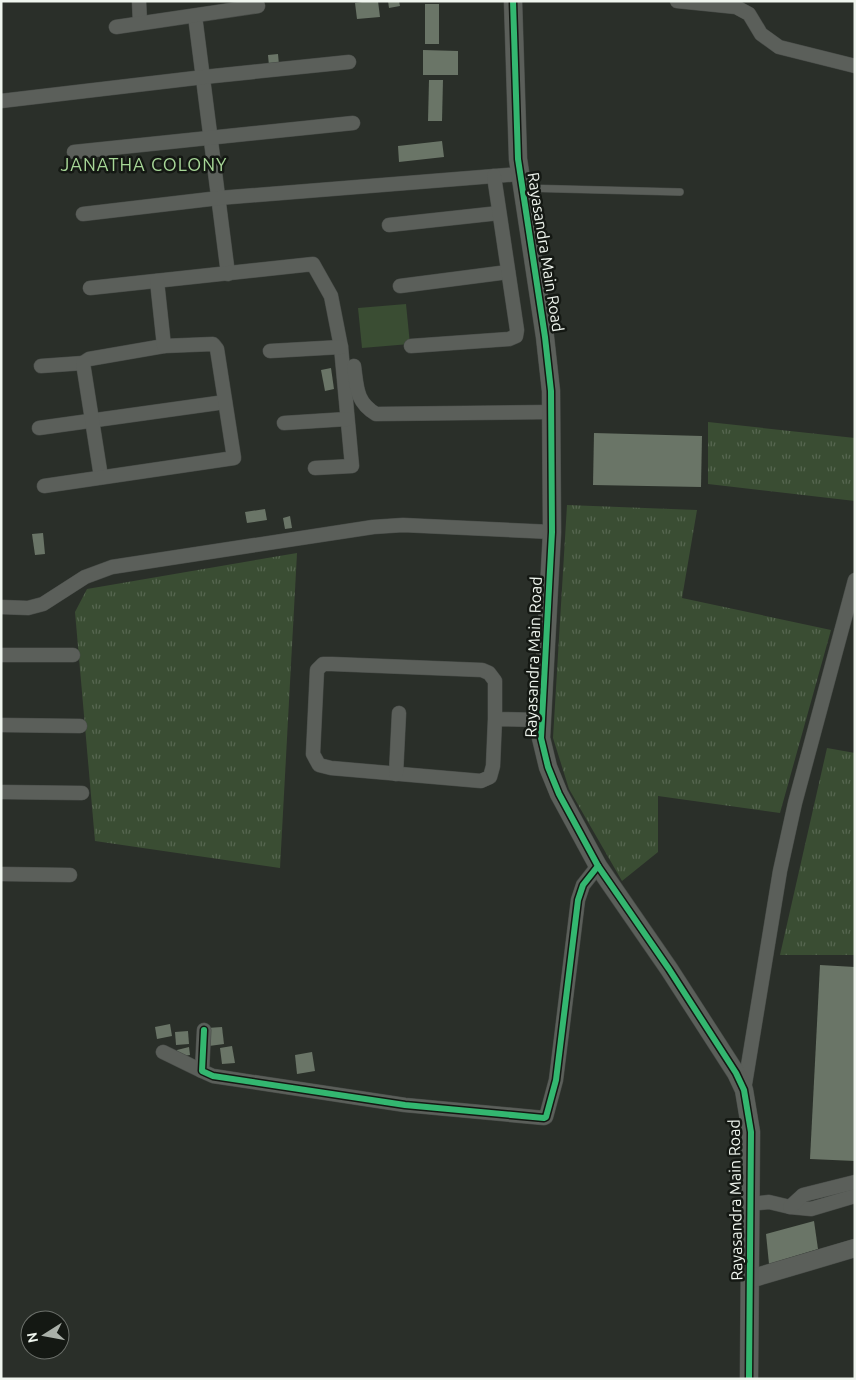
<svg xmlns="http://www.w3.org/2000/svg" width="856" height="1380" viewBox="0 0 856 1380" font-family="Ubuntu,sans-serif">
  <defs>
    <pattern id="grass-tufts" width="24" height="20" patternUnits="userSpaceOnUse" patternTransform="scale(1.25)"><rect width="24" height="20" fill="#3a4d33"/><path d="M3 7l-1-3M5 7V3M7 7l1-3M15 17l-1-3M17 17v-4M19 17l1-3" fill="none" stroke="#576751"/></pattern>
  </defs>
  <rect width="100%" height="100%" fill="#2a2f29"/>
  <!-- grass -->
  <g fill="url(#grass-tufts)">
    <polygon points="708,422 855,438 855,501 708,484"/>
    <polygon points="567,505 697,510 682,598 831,630 780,813 658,796 658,852 622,881 569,789 553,738"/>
    <polygon points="297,553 280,868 95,841 75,612 87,589"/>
    <polygon points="827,748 855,753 855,955 780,955"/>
  </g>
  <!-- garden -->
  <polygon fill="#3a4d33" points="406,304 410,344 362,348 358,308"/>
  <!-- building -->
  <g fill="#6a7567">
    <polygon points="369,1 378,1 380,17 357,19 355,3"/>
    <polygon points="388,1 399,1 400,6 389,8"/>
    <rect x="425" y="4" width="14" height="40"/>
    <polygon points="423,50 458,51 458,75 423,75"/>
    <polygon points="278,54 279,65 269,66 268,55"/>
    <polygon points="429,80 443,80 442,121 428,121"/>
    <polygon points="442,141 444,157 399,162 398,146"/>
    <polygon points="331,368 334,389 325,391 321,370"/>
    <polygon points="594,433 702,436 701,487 593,485"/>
    <polygon points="265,509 267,520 247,523 245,512"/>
    <polygon points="290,516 292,528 285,529 283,518"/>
    <polygon points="43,533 45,554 35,555 32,534"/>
    <polygon points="820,965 855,967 855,1161 810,1159"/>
    <polygon points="170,1024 172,1036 157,1039 155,1027"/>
    <polygon points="222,1027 224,1044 209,1046 207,1028"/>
    <polygon points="188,1031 189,1044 176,1045 175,1032"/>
    <polygon points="232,1046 235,1063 222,1064 220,1048"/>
    <polygon points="189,1047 190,1055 178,1057 177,1050"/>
    <polygon points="312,1052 315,1071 297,1074 295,1055"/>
    <polygon points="814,1221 818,1249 769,1264 766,1234"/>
  </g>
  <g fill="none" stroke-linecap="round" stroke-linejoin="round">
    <!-- service casing -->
    <g stroke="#474b47" stroke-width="8">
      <polyline id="service" points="523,188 680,192"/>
    </g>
    <!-- minor casing -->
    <g stroke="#474b47" stroke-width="15">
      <g id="minor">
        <polyline points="139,1 140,23"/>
        <polyline points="677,1 736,7 749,14 761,34 779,47 855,66"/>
        <polyline points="195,16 228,274"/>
        <polyline points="116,27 258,6"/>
        <polyline points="1,101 204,77 349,62"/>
        <polyline points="74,152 353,123"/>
        <polyline points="83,214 219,198 520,174"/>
        <polyline points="389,225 499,213"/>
        <polyline points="400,286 508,272"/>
        <polyline points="90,288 313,264 331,296 341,347 352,466 315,468"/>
        <polyline points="411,346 509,339 516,336 517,330 494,176"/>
        <polyline points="270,351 341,347"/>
        <polyline points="41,366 83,363"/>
        <path d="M354 366C357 388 356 402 376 414L551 412"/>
        <polyline points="284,423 347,419"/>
        <polyline points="39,428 225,402"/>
        <polyline points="101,477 83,363 89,359 164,346"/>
        <polyline points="44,486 234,458 217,349 213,344 164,346 157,281"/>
        <polyline points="1,607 28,608 43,604 85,577 112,567 373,527 403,525 552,532"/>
        <polyline points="1,655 73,655"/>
        <polyline points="495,719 495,681 489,673 482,670 332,664 323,664 317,670 313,754 319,765 331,768 481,781 490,777 493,766 495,719 542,720"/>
        <polyline points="1,725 80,726"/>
        <polyline points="396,774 399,713"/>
        <polyline points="1,792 82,793"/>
        <polyline points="1,874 70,875"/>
        <polyline points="204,1030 202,1071 213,1076 405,1105 544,1118 546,1117 556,1080 578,900 583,885 598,866"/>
        <polyline points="163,1052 202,1071"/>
        <polyline points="744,1090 780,871 795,803 855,580"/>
        <polyline points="751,1204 769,1202 790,1207 811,1209 855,1196"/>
        <polyline points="790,1207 803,1195 855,1182"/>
      </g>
    </g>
    <!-- tertiary casing -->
    <g stroke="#474b47" stroke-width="19">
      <g id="tertiary">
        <polyline points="513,1 518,159 545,337 551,391 552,532 541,738 548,767 559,794 598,866 669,969 736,1073 744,1090 751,1132 749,1379"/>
        <polyline points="750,1279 855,1248"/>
      </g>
    </g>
    <!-- service -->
    <use href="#service" stroke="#5b5f5a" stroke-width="7"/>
    <!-- minor -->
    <use href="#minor" stroke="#5b5f5a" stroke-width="14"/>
    <!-- tertiary -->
    <use href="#tertiary" stroke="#5b5f5a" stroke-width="18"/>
    <!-- cycleway casing -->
    <g stroke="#141813" stroke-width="9">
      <g id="cycleway">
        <polyline points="513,1 518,159 545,337 551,391 552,532 541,738 548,767 559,794 598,866 669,969 736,1073 744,1090 751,1132 749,1379"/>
        <polyline points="204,1030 202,1071 213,1076 405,1105 544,1118 546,1117 556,1080 578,900 583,885 598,866"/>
      </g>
    </g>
    <!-- cycleway -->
    <use href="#cycleway" stroke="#33b770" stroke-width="6"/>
  </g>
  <g text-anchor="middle" stroke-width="5" stroke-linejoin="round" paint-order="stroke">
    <!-- street labels -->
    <g font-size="16" fill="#eff5ee" stroke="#141813">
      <text transform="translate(546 252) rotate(81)" y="6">Rayasandra Main Road</text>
      <text transform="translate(533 657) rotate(-88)" y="6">Rayasandra Main Road</text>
      <text transform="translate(735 1200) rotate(-91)" y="6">Rayasandra Main Road</text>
    </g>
    <!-- neighbourhood labels -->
    <g font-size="18" letter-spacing="1" fill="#a7d797" stroke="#141813">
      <text x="144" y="171">JANATHA COLONY</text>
    </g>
  </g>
  <!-- border -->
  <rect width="856" height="1380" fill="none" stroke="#eff5ee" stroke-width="5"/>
  <!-- north arrow -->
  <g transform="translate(45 1335) rotate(259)"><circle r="24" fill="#141813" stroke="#6c706b"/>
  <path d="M0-4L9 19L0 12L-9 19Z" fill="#aab0a9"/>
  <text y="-8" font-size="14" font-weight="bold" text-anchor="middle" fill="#eff5ee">N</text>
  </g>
</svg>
